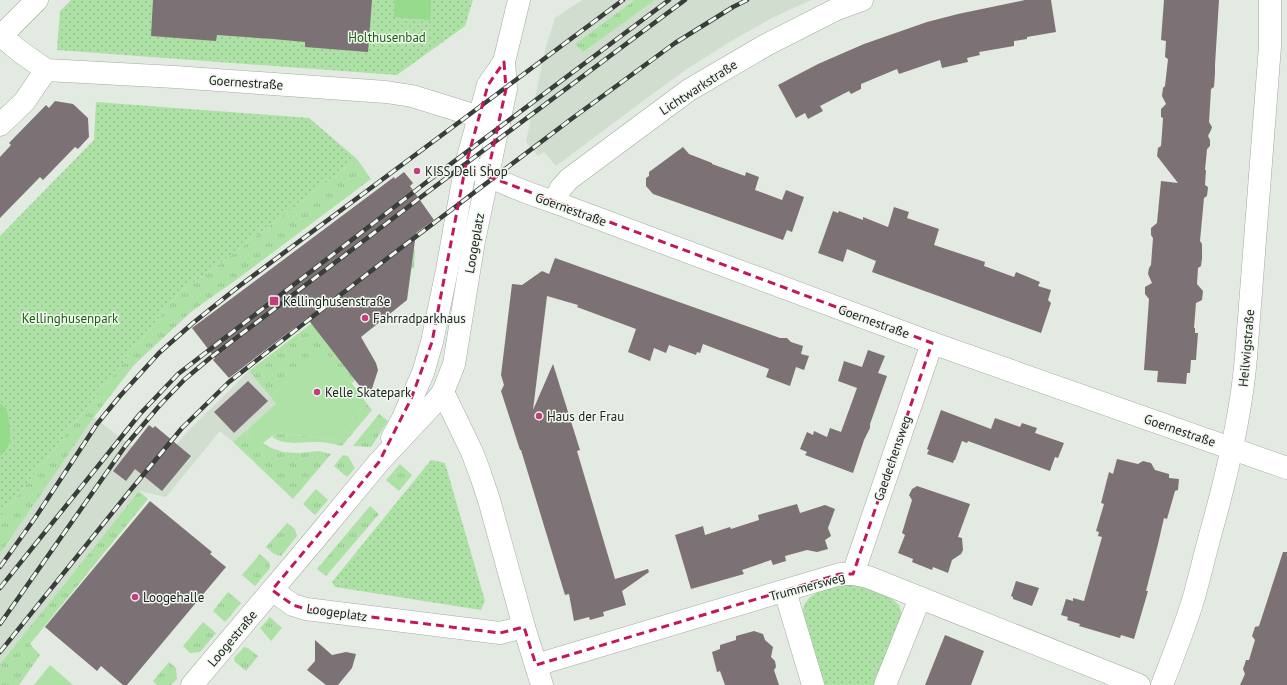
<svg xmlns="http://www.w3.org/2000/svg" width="1287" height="685" viewBox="0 0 1287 685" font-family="'PT Sans',sans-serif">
  <defs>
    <pattern id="grass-tufts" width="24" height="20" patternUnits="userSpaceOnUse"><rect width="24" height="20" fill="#aee1a6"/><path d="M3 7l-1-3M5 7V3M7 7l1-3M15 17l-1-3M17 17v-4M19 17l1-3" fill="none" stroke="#95c18f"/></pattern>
    <pattern id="park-dots" width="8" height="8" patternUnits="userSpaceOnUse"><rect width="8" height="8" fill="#aee1a6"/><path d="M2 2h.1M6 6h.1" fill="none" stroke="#95c18f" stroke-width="1.8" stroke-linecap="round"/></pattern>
  </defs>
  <rect width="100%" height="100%" fill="#e2eae1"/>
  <!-- built -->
  <g fill="#d1decf">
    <polygon points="582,0 811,0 772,18 728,43 687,69 647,98 556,166 544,152 538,156 526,142 545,50 555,18"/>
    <polygon points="249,371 277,404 233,442 220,431 166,497 139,491 0,664 0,554 94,417 158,467 188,431"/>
  </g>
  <!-- grass -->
  <g fill="url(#grass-tufts)">
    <polygon points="635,0 655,0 583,52 575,44"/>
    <polygon points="357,159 371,179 236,280 192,311 134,365 94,417 0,554 0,517 179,293 218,265"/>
    <polygon points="412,247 415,251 414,267 322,337 356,380 352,383 346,377 322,349 293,377 270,396 249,371"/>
    <path d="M367 404 372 410 342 446C334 444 326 442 317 442 300 441 288 447 272 437L276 433 332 439 343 434 359 410Z"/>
    <polygon points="379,414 388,421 371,447 353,446"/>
    <polygon points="249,428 247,433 250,439 253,441 260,441 269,447 283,452 299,453 319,451 331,454 293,499 233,442"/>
    <polygon points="343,455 348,456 355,468 347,477 334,466"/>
    <polygon points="400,464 412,475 399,491 386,480"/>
    <polygon points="316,489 328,500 315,515 303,504"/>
    <polygon points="139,491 148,499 30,644 40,655 19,685 0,685 0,664"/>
    <polygon points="370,506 379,514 326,576 317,569"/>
    <polygon points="287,523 295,529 297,536 281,556 274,554 266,547"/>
    <polygon points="260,554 269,562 270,568 255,586 242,575"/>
    <polygon points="228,592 241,603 225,622 213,611"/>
    <polygon points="270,617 282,628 271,641 260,628"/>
    <polygon points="203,622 216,633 200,652 190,653 183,646"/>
    <polygon points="244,647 248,648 258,656 246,671 235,662 234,658"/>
    <polygon points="169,662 176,668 177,679 171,685 157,685 153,681"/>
  </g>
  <!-- park -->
  <g fill="url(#park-dots)">
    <polygon points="71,0 473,0 465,26 397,75 57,50 60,11"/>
    <path d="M96 102 309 118 357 159 218 265 179 293 0 517V456C16 446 10 425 7 409L0 403V236L94 140Z"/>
    <polygon points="431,460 445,463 485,601 481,610 335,587 332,582"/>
    <path d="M839 585H857L875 589 888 596 899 605 902 614 876 685H823L802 614C804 594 822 590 839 585Z"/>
  </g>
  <!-- pitch -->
  <g fill="#aee1a6">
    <path d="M322 348C337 367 354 384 367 404L359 410 343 434 332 439 276 433 263 443 260 441H253L250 439 247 433 249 428 276 404 270 396 293 377V372Z"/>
    <polygon points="50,665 73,685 34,685"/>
  </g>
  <!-- water -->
  <g fill="#95db8b">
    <polygon points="395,0 431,0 430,20 394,17"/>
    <path d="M0 403 7 409C10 425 16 446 0 456Z"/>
  </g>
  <!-- building -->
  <g fill="#7c7275">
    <polygon points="153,0 372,0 368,52 305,47 305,42 273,39 217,35 216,41 151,36"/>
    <polygon points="1025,0 1051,0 1056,32 1027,37 1027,39 1014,41 1014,46 979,52 980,55 967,58 968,62 942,68 940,60 899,74 897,69 861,84 861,89 851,94 849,91 820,106 823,111 808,119 805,113 796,118 778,85 818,64 864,44 927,22 958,14"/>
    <polygon points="1164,0 1219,0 1215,65 1215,73 1214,87 1211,89 1209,122 1212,127 1211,130 1208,136 1210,140 1210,146 1207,149 1205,170 1206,170 1205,185 1208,187 1207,196 1204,198 1200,241 1202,244 1202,258 1201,266 1198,268 1197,284 1203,291 1202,300 1196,303 1194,328 1195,328 1195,333 1198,333 1196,360 1191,360 1190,373 1187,373 1186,384 1157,382 1158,371 1144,370 1149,299 1145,294 1145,287 1152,283 1148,274 1149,268 1151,265 1153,238 1151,235 1151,228 1157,223 1161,181 1178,183 1157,156 1158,148 1161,146 1162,133 1163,118 1161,117 1161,109 1166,104 1162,96 1163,88 1165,86 1168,59 1165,57 1166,41 1161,40"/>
    <polygon points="55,101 73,104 88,118 89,137 78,149 75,147 43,180 40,177 0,218 0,157 11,145 9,143 46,105 49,108"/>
    <polygon points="683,147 689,154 712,163 712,164 745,176 746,172 759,177 755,190 782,200 786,190 804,197 792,232 787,230 783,240 653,194 646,186 646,178 649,176 649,172"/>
    <polygon points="404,172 413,183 410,186 434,220 416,233 407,300 361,337 376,363 378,370 369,398 307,318 229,378 213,360 215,358 192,328 394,177 395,179"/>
    <polygon points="894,207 909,212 907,218 939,229 934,245 985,262 984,266 1014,277 1016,272 1040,282 1038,286 1051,290 1048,300 1051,303 1041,333 872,272 876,261 847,249 843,262 818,253 833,211 838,213 839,211 863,220 863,217 888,227"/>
    <polygon points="555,258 780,338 787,338 791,342 803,346 801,354 809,356 804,370 796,367 790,386 766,377 769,369 703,344 700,353 697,352 696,355 669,345 666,353 654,348 650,361 628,352 636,329 577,307 578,305 547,296 533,410 553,364 580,450 577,451 615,579 648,569 649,572 622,591 626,605 603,612 604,616 590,620 589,617 574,621 569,594 565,595 521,450 520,450 501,391 504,385 501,375 512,284 522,285 542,271 549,274"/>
    <polygon points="868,350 885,356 878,373 887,376 870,424 870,428 864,440 853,473 805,455 807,452 800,449 807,432 813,435 814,431 827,437 830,428 841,432 857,388 838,381 844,361 862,367"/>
    <polygon points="248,381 268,401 234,433 214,412"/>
    <polygon points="941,410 991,429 995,418 1020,427 1022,423 1037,428 1035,433 1064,443 1058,458 1055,457 1050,471 968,441 967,443 962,441 955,460 954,460 953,463 927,454 929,450 927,449"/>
    <polygon points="149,425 153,428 155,426 191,456 162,491 135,469 126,481 113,471"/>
    <polygon points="1117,459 1138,464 1143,461 1151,463 1155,470 1169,474 1169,478 1179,479 1178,490 1175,491 1167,519 1164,518 1158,544 1146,591 1148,591 1134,639 1121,635 1120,638 1079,626 1080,624 1067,620 1068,617 1061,615 1066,599 1073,601 1073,598 1084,601 1102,537 1098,536 1099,532 1096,531 1104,504 1101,503 1109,472 1113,474"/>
    <polygon points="917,486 970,504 958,537 962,538 963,550 961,554 952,560 948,573 933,567 932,570 912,562 913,559 898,553 905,535 902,533 912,500 909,495 912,489"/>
    <polygon points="150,501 212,552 210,554 226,567 127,685 123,685 101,666 97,671 45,627"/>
    <polygon points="797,504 800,513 825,505 835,509 828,528 831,536 825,540 828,549 817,552 807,550 785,556 786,561 773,565 771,560 742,570 744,574 691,589 675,535 703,526 705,535 730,527 731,529 759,520 758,515"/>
    <polygon points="1283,552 1287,552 1287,685 1240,685 1245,674 1243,669 1246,660 1249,660 1255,640 1252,636 1255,627 1259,626"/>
    <polygon points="1016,581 1039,588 1032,606 1013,599 1013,597 1011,596"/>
    <polygon points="754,631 763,634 765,640 773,647 771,657 775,661 776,667 774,670 779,685 725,685 720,671 717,672 712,652 720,649 720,645 736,640 736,636"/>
    <polygon points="945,635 984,651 971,685 925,685"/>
    <polygon points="315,640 332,655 346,652 356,654 352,668 338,685 326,685 307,670 315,661"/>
  </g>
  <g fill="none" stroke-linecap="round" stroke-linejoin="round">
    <!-- minor casing -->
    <g stroke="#a4aba3" stroke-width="23">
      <g id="minor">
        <polyline points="0,35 18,50 46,70 175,77 386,92 412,96 499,123"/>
        <polyline points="1,36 37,0"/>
        <polyline points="0,125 24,102 46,70"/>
        <path d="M466 164C494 180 523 192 554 202L932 343 1287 468"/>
        <polyline points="554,202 561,188 569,179 689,90 766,45 837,9 862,0"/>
        <polyline points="443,392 472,452 480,473 489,500 524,627 542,685"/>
        <polyline points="392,438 402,420 423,373 432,342 447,270 466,164 488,85 504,62"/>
        <polyline points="853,574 932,343"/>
        <polyline points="272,590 293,605 306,609 500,633 524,627"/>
        <polyline points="785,591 813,685"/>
        <polyline points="536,665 840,574 853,574 868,577 1139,685"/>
        <polyline points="192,685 316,538 379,462 435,402 443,392 454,364 474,241 506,89 504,62 519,0"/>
        <polyline points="885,685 920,598"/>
        <path d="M1162 685C1173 656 1185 627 1194 597 1200 575 1205 554 1211 532 1227 475 1241 417 1246 357L1270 46V0"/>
      </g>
    </g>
    <!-- minor -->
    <use href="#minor" stroke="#fff" stroke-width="22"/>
    <!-- rail casing -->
    <g stroke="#3a3e3a" stroke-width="4.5">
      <g id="rail">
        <polyline points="0,567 35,518 97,424 120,396 159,353 193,323 238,287 623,0"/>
        <polyline points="0,588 139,415 178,374 428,181 669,0"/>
        <polyline points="0,624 126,445 160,405 185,379 210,358 425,194 685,0"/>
        <polyline points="0,652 129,492 182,428 229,382 389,257 570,120 675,43 733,7 747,0"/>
      </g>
    </g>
    <!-- rail -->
    <use href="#rail" stroke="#f0f7ef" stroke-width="3" stroke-dasharray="9" stroke-linecap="butt"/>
  </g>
  <!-- marked area -->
  <path fill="none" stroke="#c2185b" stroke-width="3" stroke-dasharray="8 5" stroke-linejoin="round" d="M504 62 506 89 487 176 932 343 853 574H840L536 665 524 627 500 633 306 609 293 605 272 590 379 462 411 399 432 342 466 164 488 85Z"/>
  <!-- markers -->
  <g fill="#c43e7f" stroke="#f0f7ef" stroke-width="1.5">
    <circle cx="417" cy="171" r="4"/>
    <rect x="269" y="296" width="10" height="10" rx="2"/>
    <circle cx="365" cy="318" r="4"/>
    <circle cx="317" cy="392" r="4"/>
    <circle cx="539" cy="416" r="4"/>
    <circle cx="135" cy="597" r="4"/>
  </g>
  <g text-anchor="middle" stroke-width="3" stroke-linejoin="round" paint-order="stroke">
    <!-- park labels -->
    <g font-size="13" fill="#1b5f11" stroke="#f0f7ef">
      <text x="387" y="42">Holthusenbad</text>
      <text x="70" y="323">Kellinghusenpark</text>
    </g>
    <!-- street labels -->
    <g font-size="13" fill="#212421" stroke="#f0f7ef">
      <text transform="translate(246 82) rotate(4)" y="5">Goernestraße</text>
      <text transform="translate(698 87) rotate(-33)" y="5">Lichtwarkstraße</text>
      <text transform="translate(571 209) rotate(20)" y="5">Goernestraße</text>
      <text transform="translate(474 243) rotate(-80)" y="5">Loogeplatz</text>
      <text transform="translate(874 321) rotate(20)" y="5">Goernestraße</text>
      <text transform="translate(1246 348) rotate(-85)" y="5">Heilwigstraße</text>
      <text transform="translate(1180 430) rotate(19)" y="5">Goernestraße</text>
      <text transform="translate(892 458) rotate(-71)" y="5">Gaedechensweg</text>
      <text transform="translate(807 586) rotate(-15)" y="5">Trummersweg</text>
      <text transform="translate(337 612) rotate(8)" y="5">Loogeplatz</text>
      <text transform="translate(232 638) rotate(-50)" y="5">Loogestraße</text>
    </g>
    <!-- poi labels -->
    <g font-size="13" fill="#212421" stroke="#f0f7ef" text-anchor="start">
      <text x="425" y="176">KISS Deli Shop</text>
      <text x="283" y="306">Kellinghusenstraße</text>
      <text x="373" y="323">Fahrradparkhaus</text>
      <text x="325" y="397">Kelle Skatepark</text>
      <text x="547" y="421">Haus der Frau</text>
      <text x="143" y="602">Loogehalle</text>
    </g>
  </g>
</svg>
